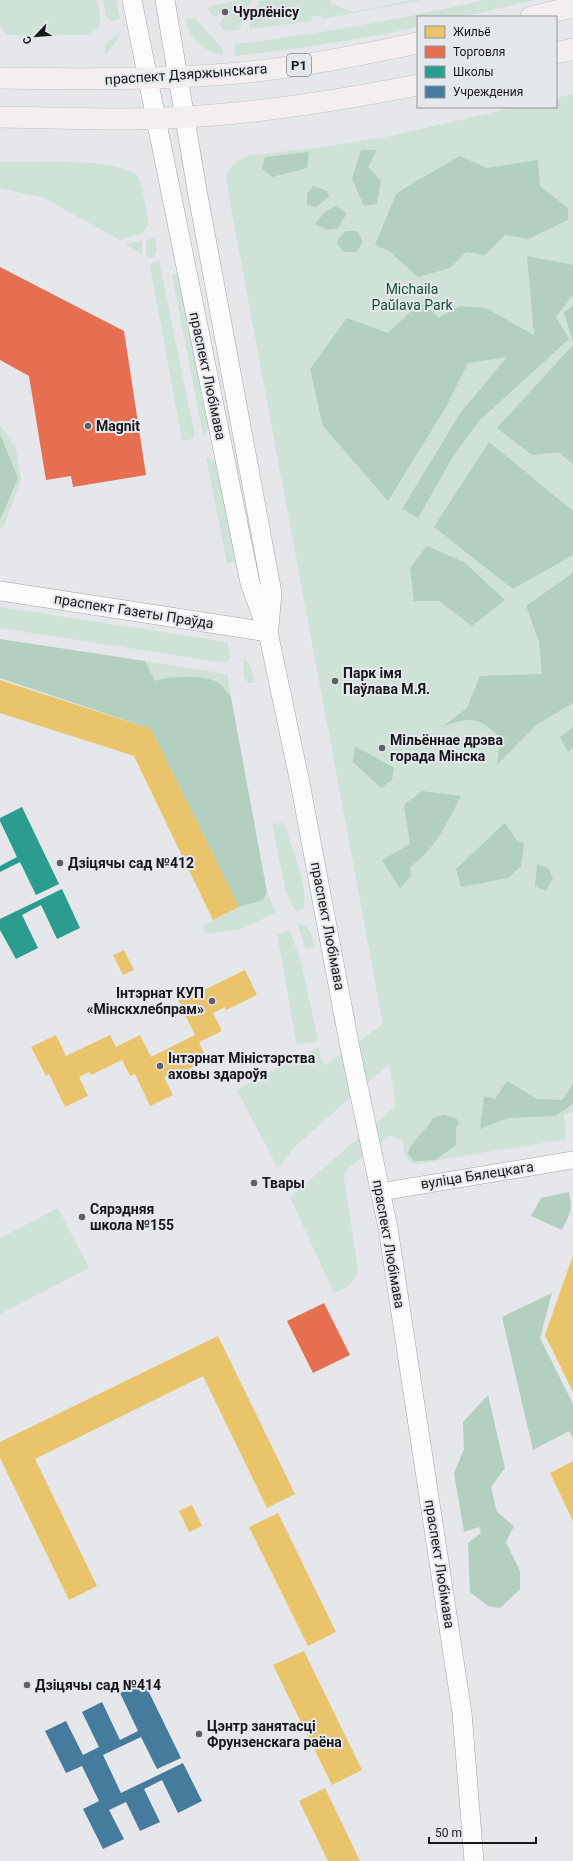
<svg xmlns="http://www.w3.org/2000/svg" width="573" height="1861" viewBox="0 0 573 1861" font-family="Roboto,sans-serif">
  <rect width="100%" height="100%" fill="#e5e7ea"/>
  <!-- green -->
  <g fill="#cee2d7">
    <polygon points="0,0 97,0 101,20 97,29 88,35 6,35 0,26"/>
    <polygon points="103,0 116,0 120,19 112,21 106,18"/>
    <polygon points="239,0 251,0 239,30 225,32 219,23 225,16 222,13 214,17 208,10 209,7"/>
    <polygon points="260,0 331,0 330,3 354,12 411,0 423,0 322,19 321,15 311,17 312,21 250,29 249,26"/>
    <path d="M484 0H535L462 17H418V27C358 40 297 49 235 56V44C319 34 401 19 484 0Z"/>
    <path d="M195 18 222 48 223 55C205 52 188 38 186 19Z"/>
    <polygon points="119,33 120,33 117,41 105,55 105,45"/>
    <path d="M573 94V1112L564 1114 566 1139 416 1164C404 1160 404 1151 402 1140L390 1135 345 1171 344 1178 358 1270C353 1286 348 1286 334 1293L290 1197 396 1106 389 1064 294 1147 278 1168 237 1090 291 1060 319 1047 321 1060 326 1065 383 1024 229 197 226 174C233 165 240 158 252 155L316 148 386 137 517 107H556V98Z"/>
    <path d="M0 162C27 163 121 156 138 177 142 182 147 215 149 224L143 233 120 240 44 198 0 188Z"/>
    <polygon points="155,238 157,251 154,257 146,258 146,240"/>
    <polygon points="142,241 142,254 125,244"/>
    <polygon points="159,261 194,431 194,437 189,440 182,440 150,266 153,262"/>
    <polygon points="180,273 211,426 203,435 172,274"/>
    <polygon points="0,424 16,449 21,480 4,526 0,529"/>
    <polygon points="206,457 217,463 236,562 227,563"/>
    <polygon points="0,607 227,642 230,658 226,663 0,628"/>
    <path d="M244 659 250 665 255 683H249C242 679 243 667 244 659Z"/>
    <polygon points="145,661 227,674 231,697 221,683 155,681"/>
    <path d="M284 823C289 841 311 894 303 909L295 911 286 892 272 824Z"/>
    <polygon points="267,892 276,913 241,929 206,934 202,926 239,907 263,900"/>
    <path d="M297 923C310 926 312 935 314 947L306 949Z"/>
    <polygon points="289,930 301,961 318,1041 297,1045 277,934"/>
    <polygon points="58,1208 89,1268 0,1314 0,1238"/>
  </g>
  <!-- forest -->
  <g fill="#b2cfbf">
    <polygon points="361,150 377,150 368,167 381,181 377,204 364,206 352,179"/>
    <polygon points="309,152 307,168 272,177 262,169 265,157"/>
    <polygon points="460,156 487,168 538,160 540,186 568,208 568,220 528,239 505,235 485,255 466,252 450,268 418,277 389,251 375,245 396,194 408,186"/>
    <polygon points="313,186 327,191 329,197 316,207 307,205 307,194"/>
    <polygon points="335,206 347,213 338,228 327,230 315,224 324,213"/>
    <polygon points="346,231 357,231 363,242 356,252 343,252 337,243 340,236"/>
    <polygon points="527,256 573,265 573,295 556,317 569,339 479,421 454,455 418,518 402,509 461,412 507,357 468,363 446,407 388,501 323,426 310,369 347,318 388,333 421,302 439,318 459,306 486,308 534,335"/>
    <polygon points="573,305 573,341 564,313"/>
    <polygon points="573,345 573,464 558,452 532,455 497,428"/>
    <polygon points="0,434 18,478 0,520"/>
    <polygon points="489,442 573,511 573,555 513,589 434,527"/>
    <polygon points="427,546 464,562 505,600 472,626 439,601 414,601 410,568"/>
    <path d="M573 573V703L536 725 497 765 500 737C477 716 471 717 442 727L467 708 480 676 542 674 539 641 526 606Z"/>
    <path d="M0 639 145 661 155 681C169 676 207 675 219 683 224 686 227 693 231 697L267 892 263 900 239 907 151 729 0 678Z"/>
    <polygon points="573,727 573,748 568,752 560,737"/>
    <polygon points="355,746 394,768 392,780 381,788 353,762"/>
    <path d="M422 791 461 796C446 824 437 847 410 867L411 876 400 889 382 860 410 844 404 805Z"/>
    <polygon points="505,823 517,841 524,843 521,866 508,878 461,887 456,869"/>
    <polygon points="537,864 548,868 553,878 546,891 535,886"/>
    <polygon points="507,1081 537,1099 562,1100 573,1084 573,1104 555,1116 508,1118 480,1129 484,1096 495,1099"/>
    <path d="M444 1115 457 1119 459 1124 456 1127V1145L435 1160 414 1161 408 1154C411 1139 426 1132 433 1118Z"/>
    <path d="M569 1192C573 1209 570 1214 562 1230L531 1216 541 1198Z"/>
    <polygon points="552,1293 540,1338 573,1404 573,1438 569,1431 533,1450 502,1317"/>
    <polygon points="488,1395 505,1468 491,1487 497,1512 514,1526 506,1542 520,1571 520,1589 500,1608 488,1606 470,1592 468,1543 481,1533 479,1527 464,1532 454,1473 464,1449 463,1422"/>
  </g>
  <!-- homes -->
  <g fill="#e9c46a">
    <polygon points="0,680 151,729 239,907 213,920 134,756 0,713"/>
    <polygon points="124,950 134,970 123,975 113,955"/>
    <polygon points="245,970 257,995 226,1010 225,1007 213,1013 222,1031 199,1042 207,1060 176,1075 174,1072 164,1077 173,1095 150,1106 135,1074 130,1076 122,1060 91,1075 89,1072 79,1077 88,1096 65,1107 49,1074 46,1076 31,1047 56,1035 66,1056 110,1035 116,1047 140,1035 151,1057 195,1035 176,996 195,986 198,993"/>
    <polygon points="573,1255 573,1392 545,1335"/>
    <polygon points="218,1336 295,1494 267,1508 203,1376 35,1459 97,1586 69,1600 0,1458 0,1442"/>
    <polygon points="573,1461 573,1521 550,1473"/>
    <polygon points="192,1505 202,1526 189,1532 179,1511"/>
    <polygon points="278,1513 336,1632 308,1646 249,1527"/>
    <polygon points="304,1651 362,1770 332,1785 273,1665"/>
    <polygon points="325,1788 360,1861 328,1861 299,1801"/>
  </g>
  <!-- shops -->
  <g fill="#e76f51">
    <polygon points="0,267 124,331 146,475 73,487 71,476 46,480 29,376 0,360"/>
    <polygon points="324,1303 350,1355 313,1373 287,1321"/>
  </g>
  <!-- schools -->
  <g fill="#2a9d8f">
    <polygon points="22,807 59,884 36,895 20,862 0,872 0,866 17,857 0,821 0,818"/>
    <polygon points="62,889 80,928 57,939 41,905 22,915 38,948 16,959 0,930 0,919"/>
  </g>
  <!-- public -->
  <polygon fill="#457b9d" points="144,1682 181,1758 157,1769 141,1737 103,1755 121,1793 183,1763 202,1801 178,1813 162,1780 144,1789 160,1822 140,1831 126,1802 109,1810 124,1839 103,1849 83,1809 99,1801 82,1766 66,1773 45,1731 66,1721 83,1755 99,1747 82,1712 102,1702 120,1740 138,1731 120,1693"/>
  <g fill="none" stroke-linecap="round" stroke-linejoin="round">
    <!-- tertiary casing -->
    <g stroke="#a2a3a5" stroke-width="18">
      <polyline id="tertiary" points="380,1192 573,1160"/>
    </g>
    <!-- secondary casing -->
    <g stroke="#a2a3a5" stroke-width="20">
      <g id="secondary">
        <polyline points="132,0 250,583 268,632 300,783 350,1048 388,1228 462,1713 474,1861"/>
        <polyline points="165,0 197,190 272,593 269,627"/>
        <polyline points="0,591 268,632"/>
      </g>
    </g>
    <!-- primary casing -->
    <g stroke="#c3c4c5" stroke-width="22">
      <g id="primary">
        <polyline points="531,17 573,7"/>
        <polyline points="556,53 573,49"/>
        <path d="M0 78C76 79 151 80 227 74 291 69 355 56 418 43"/>
        <path d="M0 117C61 118 123 121 184 117 263 113 341 100 418 85"/>
      </g>
    </g>
    <!-- tertiary -->
    <use href="#tertiary" stroke="#fbfbfc" stroke-width="17"/>
    <!-- secondary -->
    <use href="#secondary" stroke="#fbfbfc" stroke-width="19"/>
    <!-- primary -->
    <use href="#primary" stroke="#f3eeef" stroke-width="21"/>
  </g>
  <!-- markers -->
  <g fill="#5f6062" stroke="#e4e7eb" stroke-width="1.5">
    <circle cx="225" cy="12" r="4"/>
    <circle cx="88" cy="426" r="4"/>
    <circle cx="335" cy="681" r="4"/>
    <circle cx="382" cy="748" r="4"/>
    <circle cx="60" cy="863" r="4"/>
    <circle cx="212" cy="1001" r="4"/>
    <circle cx="160" cy="1066" r="4"/>
    <circle cx="254" cy="1183" r="4"/>
    <circle cx="82" cy="1217" r="4"/>
    <circle cx="27" cy="1685" r="4"/>
    <circle cx="199" cy="1734" r="4"/>
  </g>
  <g text-anchor="middle" stroke-width="4" stroke-linejoin="round" paint-order="stroke">
    <!-- shield labels -->
    <rect fill="#e4e7eb" stroke="#545658" stroke-width="1" x="287" y="54" width="24" height="22" rx="3"/>
    <g font-size="13" font-weight="bold" fill="#171819">
      <text x="299" y="70">Р1</text>
    </g>
    <!-- poi labels -->
    <g font-size="14" font-weight="bold" fill="#171819" stroke="#e4e7eb" text-anchor="start">
      <text x="233" y="17">Чурлёнісу</text>
      <text x="96" y="431">Magnit</text>
      <text x="343" y="678">Парк імя<tspan x="343" dy="16">Паўлава М.Я.</tspan></text>
      <text x="390" y="745">Мільённае дрэва<tspan x="390" dy="16">горада Мінска</tspan></text>
      <text x="68" y="868">Дзіцячы сад №412</text>
      <text x="204" y="998" text-anchor="end">Інтэрнат КУП<tspan x="204" dy="16">«Мінскхлебпрам»</tspan></text>
      <text x="168" y="1063">Інтэрнат Міністэрства<tspan x="168" dy="16">аховы здароўя</tspan></text>
      <text x="262" y="1188">Твары</text>
      <text x="90" y="1214">Сярэдняя<tspan x="90" dy="16">школа №155</tspan></text>
      <text x="35" y="1690">Дзіцячы сад №414</text>
      <text x="207" y="1731">Цэнтр занятасці<tspan x="207" dy="16">Фрунзенскага раёна</tspan></text>
    </g>
    <!-- street labels -->
    <g font-size="14" fill="#171819" stroke="#e4e7eb">
      <text transform="translate(186 74) rotate(-4)" y="5">праспект Дзяржынскага</text>
      <text transform="translate(208 376) rotate(78)" y="5">праспект Любімава</text>
      <text transform="translate(134 611) rotate(9)" y="5">праспект Газеты Праўда</text>
      <text transform="translate(328 926) rotate(79)" y="5">праспект Любімава</text>
      <text transform="translate(477 1175) rotate(-9)" y="5">вуліца Бялецкага</text>
      <text transform="translate(389 1244) rotate(80)" y="5">праспект Любімава</text>
      <text transform="translate(440 1564) rotate(81)" y="5">праспект Любімава</text>
    </g>
    <!-- park labels -->
    <g font-size="14" fill="#165133" stroke="#e4e7eb">
      <text x="412" y="294">Michaila<tspan x="412" dy="16">Paŭlava Park</tspan></text>
    </g>
  </g>
  <!-- legend -->
  <rect x="417" y="16" width="140" height="92" fill="#e4e7eb" stroke="#929497"/>
  <rect x="425" y="26" width="20" height="12" fill="#e9c46a" stroke="#929497"/>
  <text x="453" y="36" font-size="12" fill="#171819">Жильё</text>
  <rect x="425" y="46" width="20" height="12" fill="#e76f51" stroke="#929497"/>
  <text x="453" y="56" font-size="12" fill="#171819">Торговля</text>
  <rect x="425" y="66" width="20" height="12" fill="#2a9d8f" stroke="#929497"/>
  <text x="453" y="76" font-size="12" fill="#171819">Школы</text>
  <rect x="425" y="86" width="20" height="12" fill="#457b9d" stroke="#929497"/>
  <text x="453" y="96" font-size="12" fill="#171819">Учреждения</text>
  <!-- north arrow -->
  <g transform="translate(36 36) rotate(244)" stroke="#e4e7eb" stroke-width="3" paint-order="stroke">
  <path d="M0-3L7 15L0 10L-7 15Z" fill="#171819"/>
  <text y="-6" font-size="11" font-weight="bold" text-anchor="middle" fill="#171819">С</text>
  </g>
  <!-- scale -->
  <path d="M429 1837v6h107v-6" fill="none" stroke="#171819" stroke-width="2"/>
  <text x="435" y="1837" font-size="12" fill="#171819" stroke="#e4e7eb" stroke-width="3" paint-order="stroke">50 m</text>
</svg>
